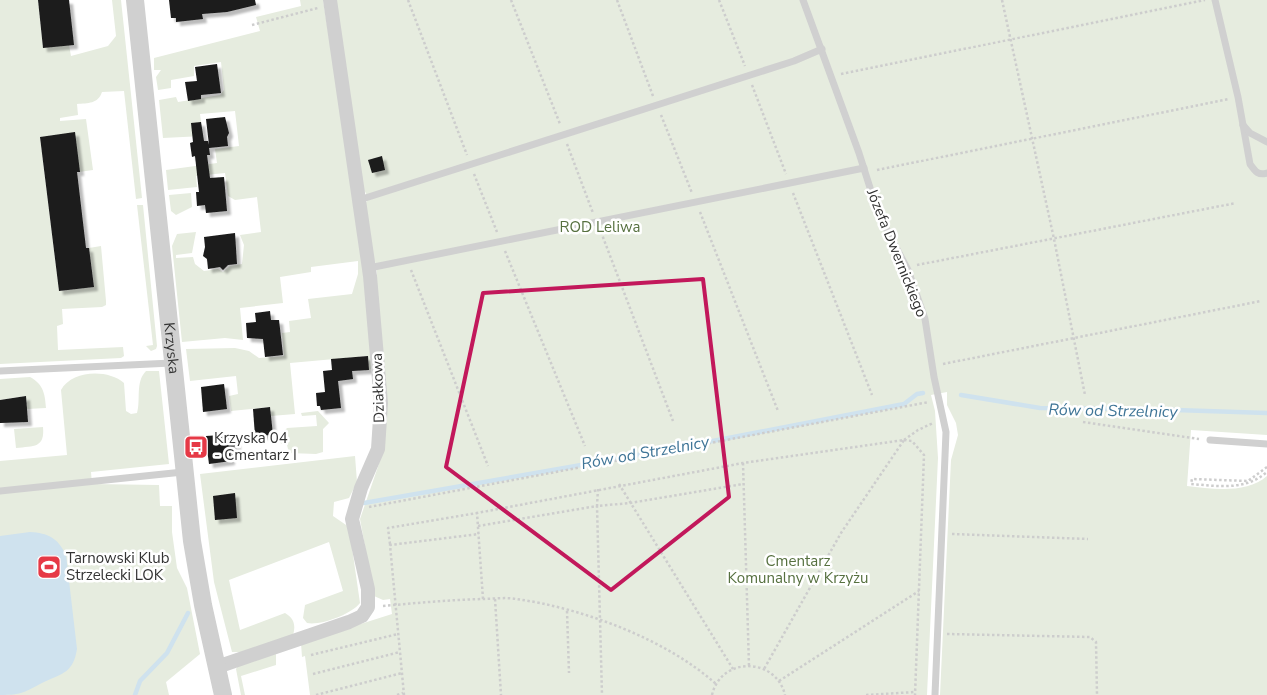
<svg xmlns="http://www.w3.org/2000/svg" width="1267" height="695" viewBox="0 0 1267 695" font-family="'Nunito Sans',sans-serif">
  <defs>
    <filter id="shadow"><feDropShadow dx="4" dy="4" stdDeviation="1" flood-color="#0004"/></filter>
  </defs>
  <rect width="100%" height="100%" fill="#fff"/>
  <!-- green -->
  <g fill="#e6ecdf">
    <path d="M0 0H38L43 48 69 45 71 56 108 46 116 36 112 0H121L142 198 136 199 124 91 102 92C98 104 88 103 77 104L78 115 60 118V121L86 119 93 170 79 172 74 133 40 137 59 291 94 287 89 248 101 246 106 301V305L102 307 62 309 63 324 57 326 58 350 123 347 124 356 121 358 0 364Z"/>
    <polygon points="300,0 323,0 365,262 374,367 369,370 368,356 290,363 295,414 271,416 270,407 231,411 229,396 238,394 236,376 190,381 186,349 235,348 249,351 259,358 284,356 282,333 290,332 289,321 311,318 308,299 352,294 358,274 358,261 311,267 311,272 280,277 283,303 240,308 243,340 225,338 182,342 172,246 177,234 196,232 192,253 176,255 176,258 193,257 195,264 204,271 218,269 223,272 230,266 242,264 244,245 240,235 261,232 257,197 235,200 228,196 225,173 196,176 197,187 168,190 166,170 217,163 215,149 239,146 235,111 200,114 203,136 163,138 159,100 176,97 178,102 220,95 224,90 221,62 194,66 194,76 171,80 171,88 158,90 156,77 161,70 154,70 154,58 260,31 256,17 301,6"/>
    <path d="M335 0H1267V435L1191 430 1187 486C1212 489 1247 494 1267 476V695H940L951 460 958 435 956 423 947 405V392L931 395 935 411 938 458 927 695H310L305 656 302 657 301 643 392 614 390 599 383 600 374 596 360 519 382 455 375 280 377 274 375 261 372 260 365 204 367 201 366 193 363 190Z"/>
    <polygon points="191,193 192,207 176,215 171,211 169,195"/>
    <polygon points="137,205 143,205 157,346 156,349 151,351 146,346 153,345"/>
    <path d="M146 371H159L169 464 91 472 92 484 159 485 160 506H172V532L177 568 187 588 200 654 166 682 169 695H0V461L67 455 61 390C72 370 108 369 124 383L126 411 131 414 137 413C141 400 135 382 146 371Z"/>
    <path d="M30 377C43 384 45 393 46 408L27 409 26 396 0 400V379Z"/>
    <polygon points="318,411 329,423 323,429 323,452 316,454 289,453 287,445 280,443 279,437 287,428 317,426 316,415 302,416 301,413"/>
    <path d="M43 427C45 448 34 446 16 448L14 429Z"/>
    <path d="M355 456 357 482 349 498 334 502 333 516 349 527 360 603C352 614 320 626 307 623L303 618 305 605 343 591 329 542 229 580 240 630 285 613C294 618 296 625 293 635L246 652H232L214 582 200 474Z"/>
    <polygon points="276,654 276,665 241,676 245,695 241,695 236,669 239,664"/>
  </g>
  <!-- water -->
  <path fill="#cfe2ee" d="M30 532C48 533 58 538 66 555L77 649C73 673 63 673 44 682 24 692 23 695 0 695V536Z"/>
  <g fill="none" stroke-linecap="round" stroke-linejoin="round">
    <!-- stream -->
    <g stroke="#cfe2ee" stroke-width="4.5">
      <polyline points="961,395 1040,408 1145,409 1267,413"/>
      <polyline points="364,503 661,451 904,404 917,394 923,393"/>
      <polyline points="135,695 140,681 167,653 188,613"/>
    </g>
  </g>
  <!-- building -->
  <g fill="#1a1a1a" filter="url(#shadow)">
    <polygon points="38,0 69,0 74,45 43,48"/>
    <polygon points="169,0 255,0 256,5 227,12 202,14 203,19 176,22 176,18 171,18"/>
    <polygon points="217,64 221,93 201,95 201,99 188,101 185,82 197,81 195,67"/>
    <polygon points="225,117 229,133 227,137 228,146 209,148 210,155 207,155 210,178 224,177 227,211 206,213 205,205 197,206 196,192 199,192 195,156 192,157 190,143 193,142 191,123 201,122 204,141 208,141 209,145 206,119"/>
    <polygon points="75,132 80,172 77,172 86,248 89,248 94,287 59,291 40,137"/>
    <polygon points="382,156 385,170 372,173 368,160"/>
    <polygon points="235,233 237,264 228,265 223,270 220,267 208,269 207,259 203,256 205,247 204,237"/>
    <polygon points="270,311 271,320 279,320 283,355 265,357 263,339 247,338 246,323 256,322 255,313"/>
    <polygon points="368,356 369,370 352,371 353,379 338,381 341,408 321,410 320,406 317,406 316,393 325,392 323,371 332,370 331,359"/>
    <polygon points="224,384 227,409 203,412 201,387"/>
    <polygon points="26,396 28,422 0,423 0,400"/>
    <polygon points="270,407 273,435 255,436 253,409"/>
    <polygon points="235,434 237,446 230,447 231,461 209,464 207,449 200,450 199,440 206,439 206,436"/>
    <polygon points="235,493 237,518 215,520 213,496"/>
  </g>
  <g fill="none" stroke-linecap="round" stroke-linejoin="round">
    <!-- path -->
    <g stroke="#cdcdcd" stroke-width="2.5" stroke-dasharray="2.5 2.5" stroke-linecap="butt">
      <polyline points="408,0 467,155"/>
      <polyline points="511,0 560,124"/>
      <polyline points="617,0 653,96"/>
      <polyline points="719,0 745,66"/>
      <polyline points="1002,0 1054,239 1085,395"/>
      <polyline points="252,25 318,8"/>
      <polyline points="841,74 1205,0"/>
      <polyline points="752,85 786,174"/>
      <polyline points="661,115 692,193"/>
      <polyline points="567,144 593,213"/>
      <polyline points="877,170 1229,99"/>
      <polyline points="474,174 497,232"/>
      <polyline points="793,193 872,395"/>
      <polyline points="700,212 778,411"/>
      <polyline points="601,232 673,421"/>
      <polyline points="505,251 585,446"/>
      <polyline points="917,265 1236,203"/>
      <polyline points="411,270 488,466"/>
      <polyline points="943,364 1261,301"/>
      <polyline points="1083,422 1199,439"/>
      <polyline points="904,440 912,441 924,455 915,695"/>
      <polyline points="904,440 918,430 933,423"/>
      <polyline points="743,463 749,666"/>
      <path d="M1267 467 1248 481 1192 479 1191 484C1218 486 1245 491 1267 472"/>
      <polyline points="619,484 733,669"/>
      <polyline points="598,489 597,506 630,503 743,484"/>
      <polyline points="369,507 929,402"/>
      <polyline points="478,526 597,506 602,695"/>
      <polyline points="952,534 1088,539"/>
      <polyline points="390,544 388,528 477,513"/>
      <polyline points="483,599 477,513 743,463 904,440 841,533 764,669"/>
      <polyline points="495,599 501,695"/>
      <path d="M383 606C416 603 448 600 482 599 493 599 505 597 516 599 582 608 666 639 716 684"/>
      <polyline points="567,611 569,673"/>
      <polyline points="947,634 1090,637 1096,642 1097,695"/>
      <polyline points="311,655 398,634"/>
      <polyline points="313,674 400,652"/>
      <polyline points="779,681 919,591"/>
      <polyline points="316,695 402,673"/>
      <polyline points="397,695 403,693"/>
      <polyline points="404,695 390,545 479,534"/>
      <path d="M712 695C721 656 776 657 785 695"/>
      <polyline points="866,695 915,692"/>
    </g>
    <!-- service -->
    <g stroke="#d0d0d0" stroke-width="7">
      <polyline points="803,0 859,153 878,213 908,270 925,319 934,377 946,432 935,695"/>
      <path d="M1215 0 1238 97 1250 164C1255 171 1258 176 1267 173"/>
      <polyline points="1243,125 1250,133 1267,142"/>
      <polyline points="359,200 657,105 794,61 822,49"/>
      <polyline points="369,268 864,168"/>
      <polyline points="0,371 172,363"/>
      <polyline points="1210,440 1267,444"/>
      <polyline points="0,491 183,472"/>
    </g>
    <!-- minor -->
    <polyline stroke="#d0d0d0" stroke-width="14" points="217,667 349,622 362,616 368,607 368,589 352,519 361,488 378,449 381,403 370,276 330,0"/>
    <!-- tertiary -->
    <path stroke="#d0d0d0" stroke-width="18" id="s1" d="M135 0 192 541 203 605 223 695"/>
  </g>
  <!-- marked area -->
  <path fill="none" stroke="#c2185b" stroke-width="4" stroke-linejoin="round" d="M703 279 729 497 611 590 446 467 483 293Z"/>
  <!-- icons -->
  <defs>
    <g id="bus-square" transform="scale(1.25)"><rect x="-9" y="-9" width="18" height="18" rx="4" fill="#e63946" stroke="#fff"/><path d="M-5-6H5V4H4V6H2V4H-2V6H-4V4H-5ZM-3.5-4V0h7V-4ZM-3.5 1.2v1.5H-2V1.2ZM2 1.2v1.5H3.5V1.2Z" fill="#fff"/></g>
    <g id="stadium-square" transform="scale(1.25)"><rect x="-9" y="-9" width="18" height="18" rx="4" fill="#e63946" stroke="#fff"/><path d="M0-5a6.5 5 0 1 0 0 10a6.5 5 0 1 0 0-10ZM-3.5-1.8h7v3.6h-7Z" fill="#fff"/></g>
  </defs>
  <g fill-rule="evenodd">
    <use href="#bus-square" x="196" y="447"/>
    <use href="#stadium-square" x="49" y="567"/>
  </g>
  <g text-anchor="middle" stroke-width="5" stroke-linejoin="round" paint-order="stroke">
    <!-- park labels -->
    <g font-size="15" fill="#56703f" stroke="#fff">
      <text x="600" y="232">ROD Leliwa</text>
      <text x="798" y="566">Cmentarz<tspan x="798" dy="17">Komunalny w Krzyżu</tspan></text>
    </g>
    <!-- street labels -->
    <g font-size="15" fill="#333" stroke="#fff">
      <text transform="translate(897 253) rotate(68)" y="5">Józefa Dwernickiego</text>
      <text dy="5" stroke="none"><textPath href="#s1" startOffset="350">Krzyska</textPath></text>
      <text transform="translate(378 388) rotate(-92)" y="5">Działkowa</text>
    </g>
    <!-- poi labels -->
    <g font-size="15" fill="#333" stroke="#fff" text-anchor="start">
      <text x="214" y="443">Krzyska 04<tspan x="214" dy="17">- Cmentarz I</tspan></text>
      <text x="66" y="563">Tarnowski Klub<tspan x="66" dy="17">Strzelecki LOK</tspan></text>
    </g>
    <!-- water labels -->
    <g font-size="16" font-style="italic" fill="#3f7597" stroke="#fff">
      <text transform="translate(1113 410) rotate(1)" y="6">Rów od Strzelnicy</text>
      <text transform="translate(645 452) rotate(-10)" y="6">Rów od Strzelnicy</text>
    </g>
  </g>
</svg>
